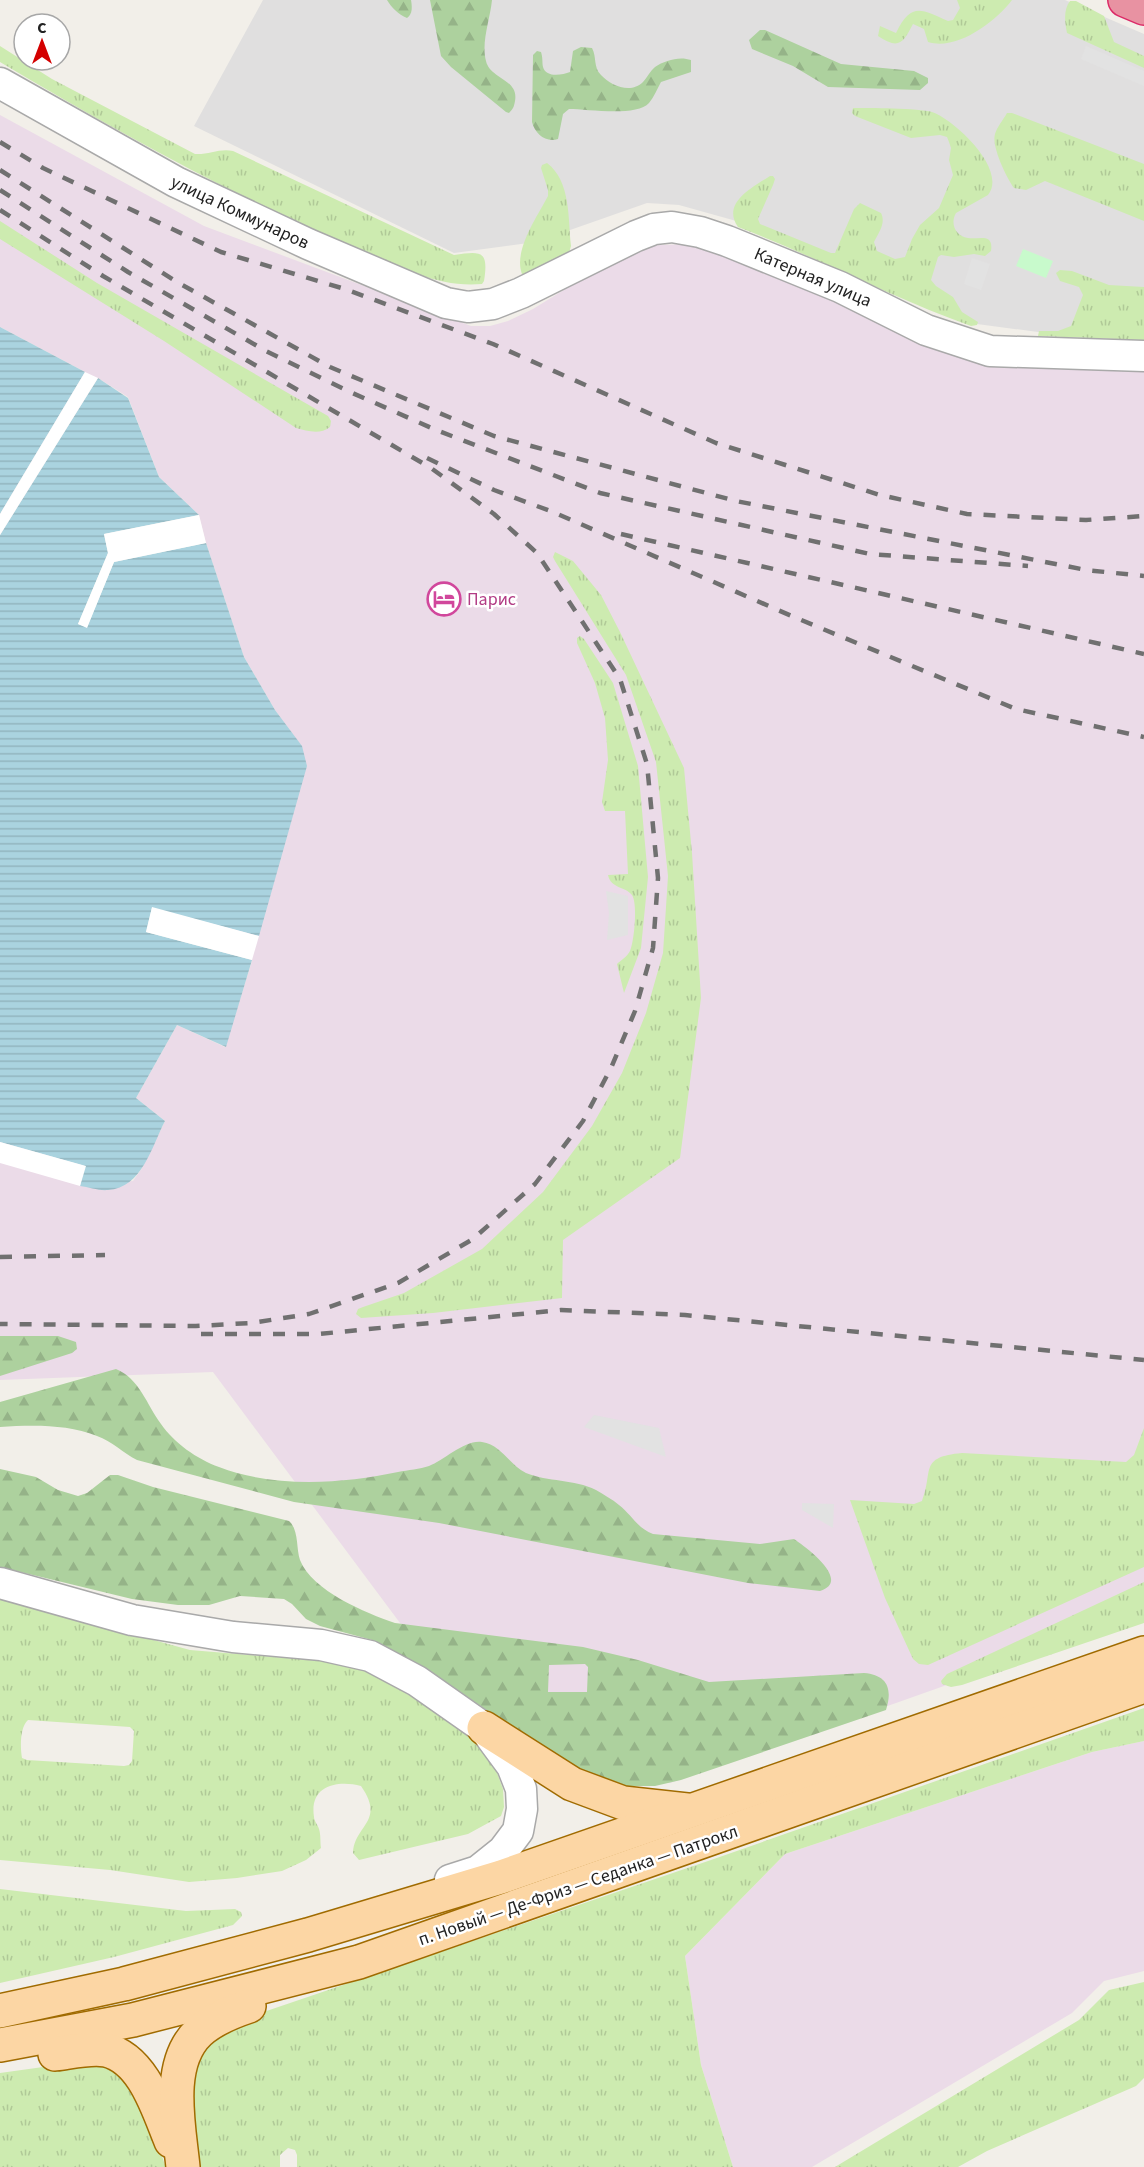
<svg xmlns="http://www.w3.org/2000/svg" width="1144" height="2167" viewBox="0 0 1144 2167" font-family="'Source Sans 3',sans-serif">
  <defs>
    <pattern id="grass-tufts" width="24" height="20" patternUnits="userSpaceOnUse" patternTransform="scale(1.5)"><rect width="24" height="20" fill="#cdebb0"/><path d="M3 7l-1-3M5 7V3M7 7l1-3M15 17l-1-3M17 17v-4M19 17l1-3" fill="none" stroke="#b0c997"/></pattern>
    <pattern id="forest-firs" width="22" height="20" patternUnits="userSpaceOnUse" patternTransform="scale(1.5)"><rect width="22" height="20" fill="#add19e"/><path d="M5 1l3.5 6h-7zM16 11l3.5 6h-7z" fill="#95b388"/></pattern>
    <pattern id="water-rules" width="6" height="5" patternUnits="userSpaceOnUse" patternTransform="scale(1.5)"><rect width="6" height="5" fill="#aad3df"/><path d="M0 2.5h6" fill="none" stroke="#92b5bf"/></pattern>
  </defs>
  <rect width="100%" height="100%" fill="#f2efe9"/>
  <!-- residential -->
  <polygon fill="#e0dfdf" points="263,0 1065,0 1144,34 1144,336 1038,332 977,324 747,224 679,205 647,203 536,242 454,253 194,126"/>
  <!-- industrial -->
  <g fill="#ebdbe8">
    <polygon points="0,115 204,226 471,326 490,326 508,321 533,309 635,246 687,244 846,295 903,326 1144,371 1144,1615 670,1783 547,1748 438,1674 213,1372 0,1380 0,1142 86,1166 80,1186 133,1181 142,1168 165,1121 136,1098 177,1025 225,1047 252,961 152,907 301,746 275,710 244,657 206,543 199,515 159,477 128,397 98,378 0,535 0,514 85,372 0,327"/>
    <polygon points="1144,1741 1144,1971 1104,1981 1072,2013 812,2167 733,2167 701,2065 685,1956 785,1854 1092,1752"/>
  </g>
  <!-- grass -->
  <g fill="url(#grass-tufts)" fill-rule="evenodd">
    <path d="M957 0H1012C995 22 957 51 928 42L924 29 913 24C903 43 899 50 878 36L880 26 896 33C911 2 921 9 948 21L953 20 960 8Z"/>
    <path d="M1070 1H1076L1104 16 1114 42 1144 56V68L1067 33C1065 23 1063 10 1070 1Z"/>
    <path d="M0 46 52 79 195 154C208 155 220 148 233 151L454 255C481 251 489 250 484 281L482 284C437 288 402 267 361 250 236 198 116 131 0 62Z"/>
    <path d="M853 108C868 108 919 108 932 112 955 120 1008 170 988 195L956 213C950 223 955 236 968 238 978 240 994 232 991 251L985 256 974 254 954 257 941 255 938 257 931 280 936 286 953 297 962 312 978 322 977 325 971 326C892 298 817 257 738 227 721 203 753 187 770 176H773L775 179 773 185 758 219 760 224 831 253H835L854 209 860 203 881 213C886 223 879 232 874 242L877 251 895 259 905 257 912 239 920 225 939 208 953 175 949 160 951 148 949 142 947 137 940 135 911 138 855 116 852 113Z"/>
    <path d="M1007 113H1012L1144 164V221L1045 181 1026 190 1014 188C1007 179 991 146 995 134 997 127 1003 120 1007 113Z"/>
    <path d="M547 163C571 181 568 219 571 246L569 253 527 277 522 274C513 251 537 217 548 196V190L541 168 542 165Z"/>
    <path d="M0 221 97 283 328 416 331 421 330 427C320 435 307 431 296 428L164 341 0 239Z"/>
    <polygon points="1060,270 1072,271 1109,285 1144,287 1144,340 1038,336 1039,331 1058,331 1071,326 1083,295 1079,287 1060,281 1056,273"/>
    <polygon points="555,552 573,561 601,595 620,632 684,768 692,853 701,998 680,1158 563,1240 562,1298 433,1313 361,1318 356,1314 358,1309 363,1307 404,1293 482,1249 543,1192 592,1126 622,1073 646,1013 663,953 668,876 656,762 626,675 555,561 553,557"/>
    <path d="M580 636 584 639 613 683 638 766 648 877 641 948 624 993 617 964C621 960 627 957 630 951 634 942 638 904 632 895 625 886 611 889 608 875L628 874 625 811H605L602 802 608 760 605 718 595 683 577 643V638Z"/>
    <path d="M1144 1428V1567L928 1665 919 1664 913 1659 885 1598 850 1500 914 1504 922 1501C934 1471 918 1457 962 1453L1126 1462 1134 1455Z"/>
    <polygon points="1144,1582 1144,1623 962,1685 951,1687 942,1684 941,1681 947,1674"/>
    <path d="M0 1598 190 1650 322 1661 363 1669 409 1695 474 1739 496 1770 503 1789 504 1807 501 1816 468 1834 359 1860 353 1853C354 1825 386 1822 361 1786 338 1780 309 1785 314 1817 314 1821 318 1825 319 1829 321 1835 320 1842 321 1848L306 1860 282 1871 237 1878 189 1882 110 1870 0 1860ZM28 1720 130 1727 134 1731 132 1761 129 1765 124 1766 27 1760 22 1758C20 1747 20 1727 28 1720Z"/>
    <polygon points="1144,1708 1144,1741 1092,1752 785,1854 685,1956 701,2065 733,2167 297,2167 297,2155 295,2150 288,2148 280,2155 280,2167 197,2167 188,2095 197,2054 231,2023 711,1860"/>
    <polygon points="0,1889 186,1911 235,1909 241,1912 242,1916 233,1925 114,1957 0,1983"/>
    <polygon points="1144,1982 1144,2078 1136,2086 987,2151 958,2167 835,2167 1079,2020 1109,1990"/>
    <path d="M79 2062C86 2062 95 2061 102 2062 139 2068 155 2137 166 2167H0V2073Z"/>
  </g>
  <!-- forest -->
  <g fill="url(#forest-firs)" fill-rule="evenodd">
    <path d="M387 0H411C412 6 413 14 407 18 398 14 392 8 387 0Z"/>
    <path d="M430 0H492C490 20 481 42 486 61 490 79 519 79 515 101 514 107 513 109 509 113L506 112 451 67 441 56Z"/>
    <polygon points="760,30 765,30 841,64 914,71 928,78 928,83 920,90 828,87 793,66 752,49 749,40"/>
    <path d="M581 47 592 48C597 57 593 67 601 75 611 86 631 94 643 82 647 78 650 71 655 67 665 60 680 56 691 60V72L661 82C657 89 654 97 649 103 637 117 587 109 569 109L563 114 558 139C546 143 535 134 532 122L533 55 537 51 541 52C543 58 542 62 543 67 546 78 562 75 570 72L573 51Z"/>
    <polygon points="0,1336 58,1336 76,1342 77,1349 72,1353 0,1376"/>
    <path d="M116 1369C139 1378 147 1405 161 1424 174 1443 197 1459 219 1467 273 1488 342 1484 398 1472 408 1470 420 1469 429 1466 444 1460 466 1439 482 1442 502 1445 509 1465 526 1473 548 1482 574 1479 596 1490 604 1495 612 1499 619 1505 632 1515 637 1528 653 1534L760 1544 794 1539C806 1547 852 1581 820 1591L748 1583 439 1523 294 1502 137 1460C123 1453 112 1441 97 1436 67 1424 32 1425 0 1427V1402Z"/>
    <path d="M0 1469 36 1477 58 1490 78 1496 87 1493 110 1475H118L153 1487 289 1521C299 1530 296 1548 300 1560 312 1591 366 1613 395 1623L583 1647 638 1660 709 1682 864 1673C887 1675 893 1688 886 1710L681 1780 655 1786H626L577 1768 495 1716 426 1668 372 1640 320 1626 306 1619 292 1604 284 1599 240 1596 209 1605H178L132 1599 0 1567ZM585 1664 588 1667 587 1692H548L549 1665Z"/>
  </g>
  <!-- park -->
  <polygon fill="#c8facc" points="1023,249 1053,261 1046,278 1016,266"/>
  <!-- parking -->
  <g fill="#e2e2e2">
    <polygon points="1086,46 1144,71 1144,86 1081,59"/>
    <polygon points="972,258 990,264 981,290 964,284"/>
    <polygon points="606,891 628,896 628,935 607,940 609,913"/>
    <polygon points="594,1415 659,1428 666,1457 584,1427"/>
    <polygon points="802,1503 834,1504 833,1528 802,1510"/>
  </g>
  <!-- water -->
  <g fill="url(#water-rules)">
    <polygon points="0,327 85,372 0,514"/>
    <path d="M98 378 128 398 159 477 199 515 104 534 108 553 78 624 87 627 114 562 206 543 244 657 275 710 302 746 307 766 259 936 152 908 146 932 252 960 226 1047 177 1025 136 1098 165 1121C152 1146 142 1188 108 1190 99 1191 89 1187 80 1186L85 1166 0 1142V535Z"/>
  </g>
  <!-- pier -->
  <g fill="#fff">
    <polygon points="85,372 98,378 0,535 0,514"/>
    <polygon points="199,515 206,543 114,562 87,628 78,624 108,553 104,534"/>
    <polygon points="152,907 259,936 252,960 146,932"/>
    <polygon points="0,1142 86,1166 80,1186 0,1163"/>
  </g>
  <g fill="none" stroke-linecap="round" stroke-linejoin="round">
    <!-- minor casing -->
    <g stroke="#a9a9a9" stroke-width="33">
      <g id="minor">
        <polyline points="0,83 176,182 308,244 446,303 468,307 493,304 521,293 636,236 654,229 672,227 700,232 727,241 840,287 926,330 990,351 1144,356"/>
        <polyline points="0,1583 132,1620 233,1637 321,1645 370,1656 417,1681 484,1728 512,1766 521,1789 522,1809 518,1831 503,1851 478,1871 450,1880"/>
      </g>
    </g>
    <!-- major casing -->
    <g stroke="#a06b00" stroke-width="36">
      <g id="major">
        <polyline points="484,1728 572,1784 623,1803 687,1810"/>
        <polyline points="0,2011 124,1984 308,1935 501,1877 1144,1653"/>
        <polyline points="0,2045 133,2020 359,1962 1144,1686"/>
        <path d="M55 2054C71 2052 91 2047 106 2050 144 2059 158 2110 171 2141"/>
        <path d="M183 2167C179 2126 165 2064 199 2032 213 2019 231 2012 249 2006"/>
      </g>
    </g>
    <!-- highway casing -->
    <g stroke="#dc2a67" stroke-width="36">
      <polyline id="highway" points="1125,0 1144,8"/>
    </g>
    <!-- minor -->
    <use href="#minor" stroke="#fff" stroke-width="30"/>
    <!-- major -->
    <use href="#major" stroke="#fcd6a4" stroke-width="33"/>
    <!-- highway -->
    <use href="#highway" stroke="#e892a2" stroke-width="33"/>
    <!-- rail -->
    <g stroke="#707070" stroke-width="4.5" stroke-dasharray="12 12" stroke-linecap="butt">
      <polyline points="0,142 43,168 221,252 345,289 493,344 716,443 880,495 967,514 1086,520 1144,516"/>
      <polyline points="0,170 177,282 330,367 494,436 736,501 1086,570 1144,576"/>
      <polyline points="0,190 128,272 266,351 348,391 436,430 600,493 870,554 1028,566"/>
      <polyline points="0,210 103,276 431,468 494,514 537,553 620,679 647,764 658,878 653,948 635,1011 611,1068 583,1121 535,1184 473,1239 398,1283 309,1314 251,1323 196,1326 0,1324"/>
      <polyline points="427,458 494,490 553,512 794,617 1016,709 1144,737"/>
      <polyline points="621,534 1144,654"/>
      <polyline points="0,1257 105,1255"/>
      <polyline points="201,1334 319,1334 561,1310 685,1315 1144,1360"/>
    </g>
  </g>
  <!-- icons -->
  <defs>
    <g id="hotel-ring" transform="scale(1.725)"><circle r="9.5" fill="#fff" stroke="#d1479c" stroke-width="1.5"/><path d="M-6-4.5h1.5V1H6V5H4.5V3h-9V5H-6ZM-4 0a1.8 1.8 0 1 1 3.6 0ZM.5 0V-2.5h3Q6-2.5 6 0Z" fill="#d1479c"/></g>
  </defs>
  <g fill-rule="evenodd">
    <use href="#hotel-ring" x="444" y="599"/>
  </g>
  <g text-anchor="middle" stroke-width="5" stroke-linejoin="round" paint-order="stroke">
    <!-- street labels -->
    <g font-size="18" fill="#222" stroke="#fff">
      <text transform="translate(240 212) rotate(25)" y="6">улица Коммунаров</text>
      <text transform="translate(813 277) rotate(23)" y="6">Катерная улица</text>
      <text transform="translate(578 1885) rotate(-19)" y="6">п. Новый — Де-Фриз — Седанка — Патрокл</text>
    </g>
    <!-- hotel labels -->
    <g font-size="18" fill="#b23c85" stroke="#fff" text-anchor="start">
      <text x="467" y="605">Парис</text>
    </g>
  </g>
  <!-- north arrow -->
  <g transform="translate(42 42)"><circle r="28" fill="#ffffff" stroke="#a7a7a7" stroke-width="1.5"/>
  <path d="M0-4.5L10 22L0 15L-10 22Z" fill="#d40000"/>
  <text y="-9" font-size="16" font-weight="bold" text-anchor="middle" fill="#222222">С</text>
  </g>
</svg>
